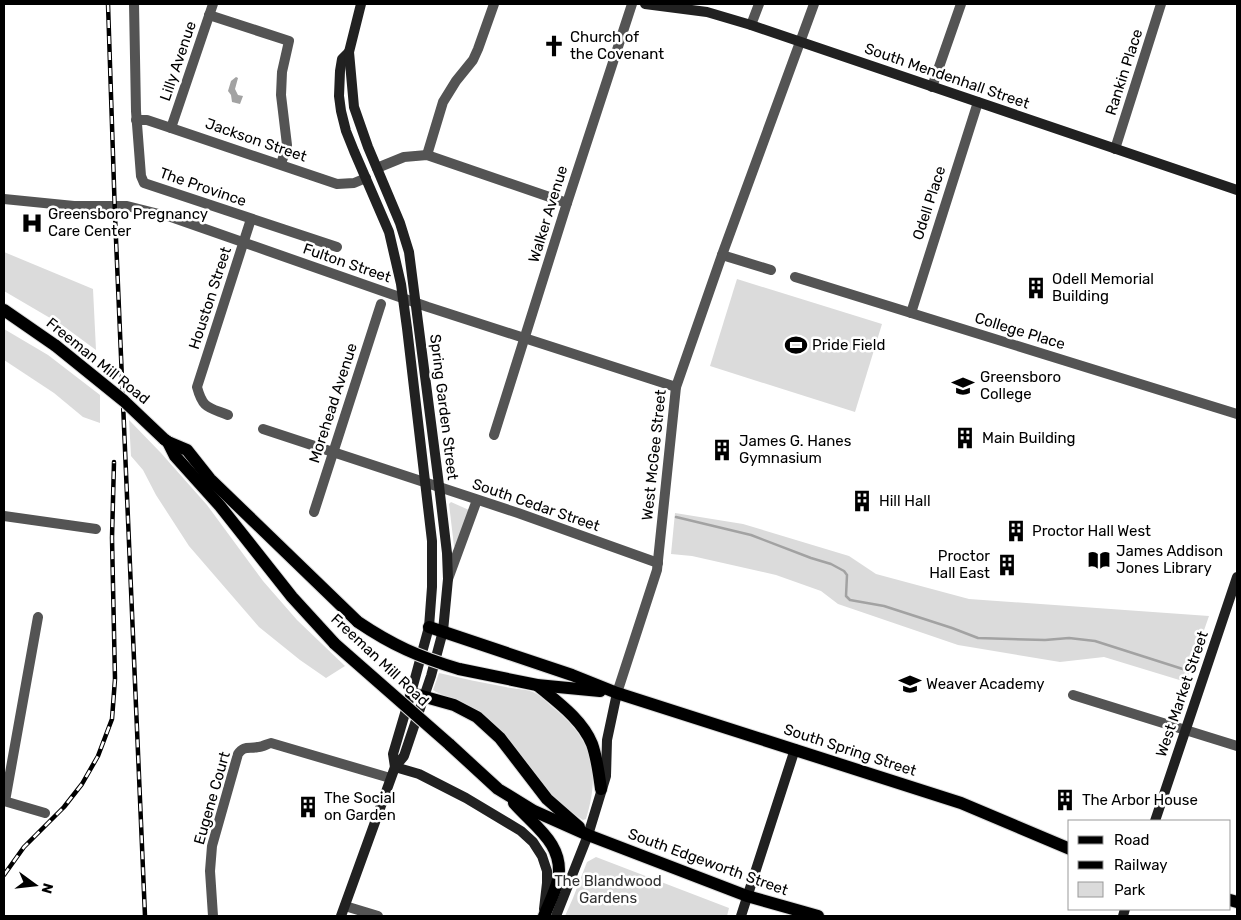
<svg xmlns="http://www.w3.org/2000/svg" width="1241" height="920" viewBox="0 0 1241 920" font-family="Rubik,sans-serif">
  <rect width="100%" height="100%" fill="#fff"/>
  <!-- green -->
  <g fill="#dbdbdb">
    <polygon points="4,252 93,289 96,350 62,325 4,291"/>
    <polygon points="737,279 882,324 855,412 710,366"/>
    <polygon points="4,329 48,355 100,395 100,423 83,417 54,393 4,360"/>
    <polygon points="129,420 161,453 207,505 263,581 297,620 345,666 326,678 300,660 259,627 189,546 156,495 143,470 131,456"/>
    <polygon points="451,502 469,510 455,547 454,546 449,504"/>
    <polygon points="675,513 743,524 849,556 876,574 969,599 1209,616 1186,682 1104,657 1060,662 958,645 838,604 821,591 776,575 692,556 671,554"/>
    <path d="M439 673C461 678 483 683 506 687 514 689 528 689 535 693 543 697 549 705 556 710 594 742 600 773 586 819L583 820 557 803 499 728 485 716 465 704 436 692 433 690Z"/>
    <polygon points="596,857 729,908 727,916 565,916 573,898 587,862"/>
  </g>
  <!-- water -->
  <polygon fill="#a2a2a2" points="236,77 238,78 235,89 238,95 243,96 240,104 232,102 231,95 228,91 231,81"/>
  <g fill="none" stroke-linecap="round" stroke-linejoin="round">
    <!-- stream -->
    <polyline stroke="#a2a2a2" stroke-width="2.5" points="676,517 751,535 811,558 831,564 844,571 847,575 846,596 850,600 884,606 952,628 978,638 1045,640 1069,638 1095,641 1189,671"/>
    <!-- primary casing -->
    <g stroke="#dbdbdb" stroke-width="14">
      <g id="primary">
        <polyline points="4,310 56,346"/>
        <polyline points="164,439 168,442 187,450 210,479 358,622"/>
        <polyline points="168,442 175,456 220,506 292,597 335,644"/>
        <polyline points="429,627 572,675 617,693 961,803 1070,849"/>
        <polyline points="459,669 537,685 600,691"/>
        <path d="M537 685C556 701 582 719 592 744 597 758 599 774 601 789"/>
        <polyline points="411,693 454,705 477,717 500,738 547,799 579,827"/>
        <polyline points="449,744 498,789 534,811 588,835 747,896 818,916"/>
        <path d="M514 803C534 826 565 844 558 880 555 892 549 904 544 916"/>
        <polyline points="1230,900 1237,902"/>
      </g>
    </g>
    <!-- street -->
    <g stroke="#545454" stroke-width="10">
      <polyline points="134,4 136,111 141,176 144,183 337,247"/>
      <polyline points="209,15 289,41 282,72 281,95 287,145 281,164"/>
      <polyline points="751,25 759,4"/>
      <polyline points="932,87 961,4"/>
      <polyline points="136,120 147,120 171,128 337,184 354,183 366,178"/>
      <polyline points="171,128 213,4"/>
      <polyline points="1115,149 1161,4"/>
      <polyline points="427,155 443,102 456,81 473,60 478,49 494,4"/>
      <polyline points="377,168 404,157 427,155 567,203"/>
      <polyline points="4,199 74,206 127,206 171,217 428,307 676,387"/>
      <polyline points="722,255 771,270"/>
      <polyline points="795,277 1237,414"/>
      <polyline points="911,313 978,102"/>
      <path d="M228 415C208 407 203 409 197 387L251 219"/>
      <polyline points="263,429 518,513 658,563"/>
      <polyline points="494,435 567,203 632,4"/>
      <polyline points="314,512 381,304"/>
      <polyline points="4,516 96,529"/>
      <polyline points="448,579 477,500"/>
      <polyline points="617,693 657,570 676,387 722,255 814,4"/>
      <polyline points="1073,695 1237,746"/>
      <polyline points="4,801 45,813"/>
      <polyline points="5,801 38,617"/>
      <polyline points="345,906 378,916"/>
      <path d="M213 916 210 871 212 846 238 754C244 745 249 749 258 747 262 747 267 744 271 743L390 778"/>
    </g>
    <!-- secondary -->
    <g stroke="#212121" stroke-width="10">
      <polyline points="645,4 707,12 751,25 1237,190"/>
      <polyline points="349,52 342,59 340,71 339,96 341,111 346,131 354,151 389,232 401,284 407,328 432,541 432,587 429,627 411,693 393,754 395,767"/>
      <polyline points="395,767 419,774 466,798 521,831 533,842 542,856 547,871 547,883 544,909"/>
      <polyline points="1155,821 1237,577"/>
      <polyline points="341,916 395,767 404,756 431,676 443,631 448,579 447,553 438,477 409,252 400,223 368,147 354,107 349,52 361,4"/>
      <polyline points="556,916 588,835 606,776 607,740 617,693"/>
      <polyline points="741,916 795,749"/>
      <polyline points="1123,916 1125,909"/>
    </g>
    <!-- primary -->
    <use href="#primary" stroke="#000" stroke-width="12"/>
    <!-- rail casing -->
    <g stroke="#000" stroke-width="4.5">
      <g id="rail">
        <polyline points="108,4 115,216 145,916"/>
        <polyline points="4,875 24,847 64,807 82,784 98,756 112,719 115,679 112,538 114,462"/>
      </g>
    </g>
    <!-- rail -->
    <use href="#rail" stroke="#fff" stroke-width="2.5" stroke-dasharray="8" stroke-linecap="butt"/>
    <!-- primary-bridge casing -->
    <g stroke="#dbdbdb" stroke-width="14" stroke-linecap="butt">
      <g id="primary-bridge">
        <polyline points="56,346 124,401 164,439"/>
        <path d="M358 622C392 645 419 657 459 669"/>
        <polyline points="335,644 449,744"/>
      </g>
    </g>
    <!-- primary-bridge -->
    <use href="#primary-bridge" stroke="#000" stroke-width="12"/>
  </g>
  <!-- icons -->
  <defs>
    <g id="church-bare" transform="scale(1.725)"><path d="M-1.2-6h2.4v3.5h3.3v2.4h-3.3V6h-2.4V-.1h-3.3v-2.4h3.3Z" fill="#000" stroke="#fff" stroke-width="2.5" paint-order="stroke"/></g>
    <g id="hospital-bare" transform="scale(1.725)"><path d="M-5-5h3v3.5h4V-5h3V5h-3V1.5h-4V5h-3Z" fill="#000" stroke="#fff" stroke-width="2.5" paint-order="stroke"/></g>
    <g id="building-bare" transform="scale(1.725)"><path d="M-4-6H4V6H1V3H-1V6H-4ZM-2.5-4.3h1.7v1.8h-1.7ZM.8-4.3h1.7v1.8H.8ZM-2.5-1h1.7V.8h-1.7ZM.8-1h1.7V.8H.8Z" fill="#000" stroke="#fff" stroke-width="2.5" paint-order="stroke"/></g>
    <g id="stadium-bare" transform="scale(1.725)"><path d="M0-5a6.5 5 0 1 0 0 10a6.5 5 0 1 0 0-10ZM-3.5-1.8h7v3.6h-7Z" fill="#000" stroke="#fff" stroke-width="2.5" paint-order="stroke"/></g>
    <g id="university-bare" transform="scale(1.725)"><path d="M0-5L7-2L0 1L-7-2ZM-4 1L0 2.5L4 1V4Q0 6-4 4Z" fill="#000" stroke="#fff" stroke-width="2.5" paint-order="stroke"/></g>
    <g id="library-bare" transform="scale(1.725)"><path d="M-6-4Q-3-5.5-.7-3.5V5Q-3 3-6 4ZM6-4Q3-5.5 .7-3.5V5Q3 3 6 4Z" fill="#000" stroke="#fff" stroke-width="2.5" paint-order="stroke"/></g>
    <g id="school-bare" transform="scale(1.725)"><path d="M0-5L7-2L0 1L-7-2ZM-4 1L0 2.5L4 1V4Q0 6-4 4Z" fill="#000" stroke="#fff" stroke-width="2.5" paint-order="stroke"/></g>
  </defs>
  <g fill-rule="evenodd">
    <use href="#church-bare" x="554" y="46"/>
    <use href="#hospital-bare" x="32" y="223"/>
    <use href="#building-bare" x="1036" y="288"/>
    <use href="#stadium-bare" x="796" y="345"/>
    <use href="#university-bare" x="963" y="386"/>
    <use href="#building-bare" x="965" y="438"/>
    <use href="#building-bare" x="722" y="450"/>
    <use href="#building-bare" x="862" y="501"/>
    <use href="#building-bare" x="1016" y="531"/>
    <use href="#library-bare" x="1099" y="560"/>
    <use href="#building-bare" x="1007" y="565"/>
    <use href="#school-bare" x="910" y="684"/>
    <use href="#building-bare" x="1065" y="800"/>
    <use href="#building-bare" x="308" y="807"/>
  </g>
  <g text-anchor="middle" stroke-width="5" stroke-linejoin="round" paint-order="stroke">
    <!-- poi labels -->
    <g font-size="15" fill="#000" stroke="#fff" text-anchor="start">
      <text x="570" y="42">Church of<tspan x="570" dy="17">the Covenant</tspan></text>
      <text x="48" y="219">Greensboro Pregnancy<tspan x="48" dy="17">Care Center</tspan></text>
      <text x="1052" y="284">Odell Memorial<tspan x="1052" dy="17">Building</tspan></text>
      <text x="812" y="350">Pride Field</text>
      <text x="980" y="382">Greensboro<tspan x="980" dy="17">College</tspan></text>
      <text x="982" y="443">Main Building</text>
      <text x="739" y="446">James G. Hanes<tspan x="739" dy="17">Gymnasium</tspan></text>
      <text x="879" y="506">Hill Hall</text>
      <text x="1032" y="536">Proctor Hall West</text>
      <text x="1116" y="556">James Addison<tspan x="1116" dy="17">Jones Library</tspan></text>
      <text x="990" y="561" text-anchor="end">Proctor<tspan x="990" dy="17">Hall East</tspan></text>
      <text x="926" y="689">Weaver Academy</text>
      <text x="324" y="803">The Social<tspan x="324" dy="17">on Garden</tspan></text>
      <text x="1082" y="805">The Arbor House</text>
    </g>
    <!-- street labels -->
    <g font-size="15" fill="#000" stroke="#fff">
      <text transform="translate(178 61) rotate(-71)" y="5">Lilly Avenue</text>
      <text transform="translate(1124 72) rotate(-72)" y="5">Rankin Place</text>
      <text transform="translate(947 76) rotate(19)" y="5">South Mendenhall Street</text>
      <text transform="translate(256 140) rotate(19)" y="5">Jackson Street</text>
      <text transform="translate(203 187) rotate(19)" y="5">The Province</text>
      <text transform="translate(929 203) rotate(-72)" y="5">Odell Place</text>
      <text transform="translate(548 214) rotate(-73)" y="5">Walker Avenue</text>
      <text transform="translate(347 263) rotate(19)" y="5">Fulton Street</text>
      <text transform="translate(210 298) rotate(-72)" y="5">Houston Street</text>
      <text transform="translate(1020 331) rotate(17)" y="5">College Place</text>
      <text transform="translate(98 361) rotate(39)" y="5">Freeman Mill Road</text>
      <text transform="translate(333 403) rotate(-72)" y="5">Morehead Avenue</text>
      <text transform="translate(444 407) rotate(83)" y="5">Spring Garden Street</text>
      <text transform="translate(654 455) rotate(-84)" y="5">West McGee Street</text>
      <text transform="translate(536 505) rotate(19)" y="5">South Cedar Street</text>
      <text transform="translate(380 660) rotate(43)" y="5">Freeman Mill Road</text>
      <text transform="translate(1182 694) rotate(-71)" y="5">West Market Street</text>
      <text transform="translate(850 750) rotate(18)" y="5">South Spring Street</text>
      <text transform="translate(212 798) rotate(-74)" y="5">Eugene Court</text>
      <text transform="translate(708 862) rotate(20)" y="5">South Edgeworth Street</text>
    </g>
    <!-- park labels -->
    <g font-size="15" fill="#323232" stroke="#fff">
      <text x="608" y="886">The Blandwood<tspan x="608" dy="17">Gardens</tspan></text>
    </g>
  </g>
  <!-- border -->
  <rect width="1241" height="920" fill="none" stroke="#000000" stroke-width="10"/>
  <!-- legend -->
  <rect x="1068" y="820" width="162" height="90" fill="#ffffff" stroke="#999999"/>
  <rect x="1078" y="836" width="25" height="8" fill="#000000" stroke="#999999"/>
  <text x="1114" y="845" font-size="15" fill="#000000">Road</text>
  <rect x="1078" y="861" width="25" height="8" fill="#000000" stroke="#999999"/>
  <text x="1114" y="870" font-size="15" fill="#000000">Railway</text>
  <rect x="1078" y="882" width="25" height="15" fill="#dbdbdb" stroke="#999999"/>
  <text x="1114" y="895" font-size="15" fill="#000000">Park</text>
  <!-- north arrow -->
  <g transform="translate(35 885) rotate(105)" stroke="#ffffff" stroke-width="4" paint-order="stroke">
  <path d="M0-4L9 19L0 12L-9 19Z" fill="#000000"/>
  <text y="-8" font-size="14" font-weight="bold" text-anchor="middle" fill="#000000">N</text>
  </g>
</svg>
